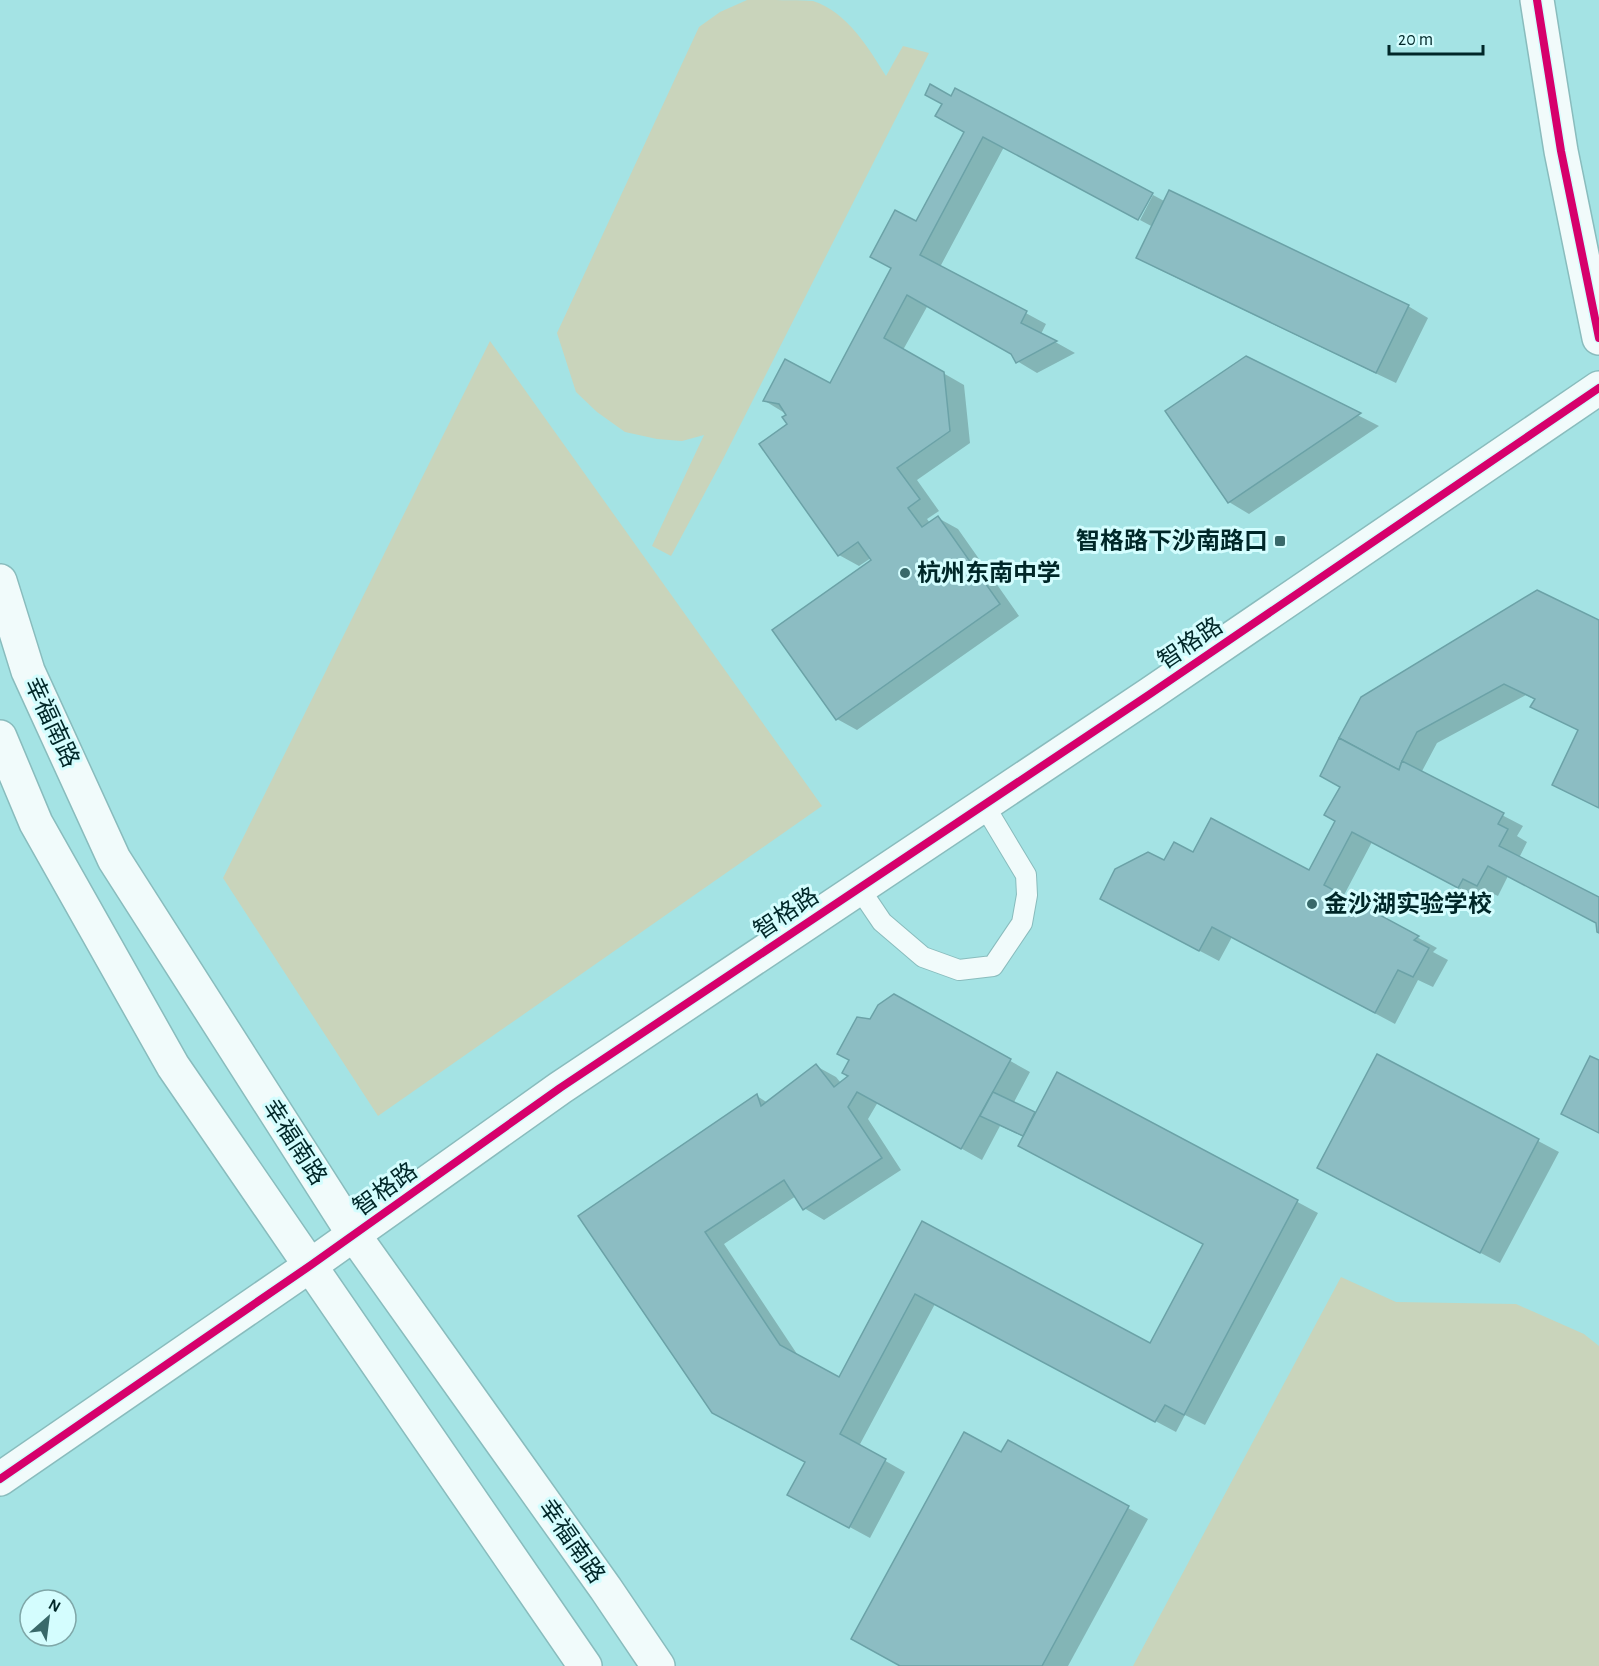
<svg xmlns="http://www.w3.org/2000/svg" width="1599" height="1666" viewBox="0 0 1599 1666" font-family="'Alegreya Sans','Noto Sans SC',sans-serif">
  <rect width="100%" height="100%" fill="#a4e3e4"/>
  <!-- green -->
  <g fill="#c9d4bb">
    <path d="M747 0C763 0 799 0 813 1 847 12 868 47 886 76L903 46 929 53 723 459 671 556 652 546 704 435 682 441 657 439 625 432 597 412 576 392 557 333 699 27 720 12Z"/>
    <polygon points="490,341 822,806 378,1116 223,878"/>
    <polygon points="1341,1277 1396,1302 1516,1304 1584,1334 1599,1346 1599,1666 1133,1666"/>
  </g>
  <!-- shadow -->
  <g fill="#0003" fill-rule="evenodd">
    <polygon points="931,86 1004,147 940,267 1046,324 1041,334 1075,353 1037,373 1017,361 1013,353 928,305 903,350 964,385 970,443 917,480 939,511 927,519 930,523 938,518 958,529 1019,616 857,730 837,719 873,561 871,558 859,566 839,555 789,425 788,415 765,401 831,385 965,132"/>
    <polygon points="1153,195 1166,202 1408,306 1428,318 1396,383 1158,269 1138,258 1153,227 1140,220"/>
    <polygon points="1246,358 1379,426 1249,514 1229,502"/>
    <polygon points="1599,622 1599,808 1574,795 1579,731 1532,706 1536,700 1526,695 1437,743 1421,773 1523,826 1517,836 1527,842 1519,858 1599,899 1599,932 1597,923 1508,876 1498,896 1483,889 1478,899 1372,842 1343,897 1437,948 1433,952 1448,960 1433,987 1418,980 1395,1024 1232,937 1219,961 1122,910 1164,862 1194,854 1310,872 1337,821 1341,787 1322,775"/>
    <path d="M894 996 1030 1072 1013 1104 1036 1114 1058 1074 1318 1213 1205 1425 1185 1415 1176 1432 935 1304 859 1446 905 1472 870 1538 809 1505 806 1463 580 1216 757 1096 768 1103 816 1066 836 1077 841 1083 850 1076 870 1020ZM878 1102 982 1160 1000 1126 1024 1137 1204 1244 1151 1345 922 1223 840 1379 799 1357 724 1244 796 1196 804 1208 824 1220 901 1170 868 1119Z"/>
    <polygon points="1377,1056 1559,1152 1500,1263 1339,1179"/>
    <polygon points="1008,1442 1148,1519 1068,1666 902,1666"/>
  </g>
  <!-- building -->
  <g fill="#8cbdc3" stroke="#6ba2a7" stroke-width="1.5">
    <polygon points="930,84 951,96 955,88 1153,193 1138,220 983,137 920,255 1027,311 1021,323 1057,341 1016,363 1011,354 907,295 884,338 944,372 950,431 897,468 920,499 908,508 922,527 938,516 1000,604 836,720 772,630 871,560 858,542 838,556 759,444 787,424 782,417 786,415 779,404 763,401 785,359 830,383 891,268 870,257 895,210 916,221 964,132 935,116 942,104 925,95"/>
    <polygon points="1169,190 1409,305 1376,373 1136,258"/>
    <polygon points="1246,356 1361,413 1228,503 1165,411"/>
    <polygon points="1537,590 1599,620 1599,808 1552,785 1578,730 1530,707 1535,699 1504,684 1417,732 1402,761 1399,770 1339,738 1361,697"/>
    <polygon points="1339,738 1399,770 1402,761 1504,813 1498,824 1508,829 1499,846 1599,897 1599,933 1597,932 1596,923 1488,866 1477,886 1463,879 1458,888 1352,832 1324,885 1419,936 1414,940 1429,948 1413,977 1398,970 1375,1013 1212,927 1199,951 1100,899 1115,869 1148,852 1164,860 1174,842 1193,852 1211,818 1309,870 1335,821 1324,815 1340,787 1320,776"/>
    <polygon points="894,994 1011,1059 961,1149 857,1092 848,1107 882,1158 803,1210 784,1180 705,1232 780,1345 839,1377 922,1221 1150,1343 1203,1244 1018,1146 1057,1072 1298,1200 1184,1415 1165,1405 1155,1422 915,1294 840,1434 886,1459 849,1528 787,1495 805,1462 712,1413 578,1216 757,1094 761,1106 816,1064 834,1087 848,1076 842,1073 849,1060 837,1054 857,1017 870,1019 878,1005"/>
    <polygon points="1377,1054 1539,1139 1480,1253 1317,1168"/>
    <polygon points="1590,1056 1599,1060 1599,1133 1561,1114"/>
    <polygon points="993,1092 1035,1112 1023,1136 980,1116"/>
    <polygon points="964,1432 1001,1452 1008,1440 1129,1506 1042,1666 900,1666 851,1639"/>
  </g>
  <g fill="none" stroke-linecap="round" stroke-linejoin="round">
    <!-- service casing -->
    <g stroke="#89bcbd" stroke-width="22">
      <polyline id="service" points="859,888 882,922 923,957 959,970 993,966 1022,923 1027,895 1026,875 984,805"/>
    </g>
    <!-- minor casing -->
    <g stroke="#89bcbd" stroke-width="36">
      <polyline id="minor" points="0,1479 311,1265 560,1088 1150,694 1599,388"/>
    </g>
    <!-- tertiary casing -->
    <g stroke="#89bcbd" stroke-width="36">
      <polyline id="tertiary" points="1537,0 1561,151 1599,338"/>
    </g>
    <!-- secondary casing -->
    <g stroke="#89bcbd" stroke-width="36">
      <g id="secondary">
        <polyline points="0,581 28,671 114,859 354,1235 606,1589 658,1666"/>
        <polyline points="0,737 36,823 173,1066 585,1666"/>
      </g>
    </g>
    <!-- service -->
    <use href="#service" stroke="#f1fbfb" stroke-width="20"/>
    <!-- minor -->
    <use href="#minor" stroke="#f1fbfb" stroke-width="33"/>
    <!-- tertiary -->
    <use href="#tertiary" stroke="#f1fbfb" stroke-width="33"/>
    <!-- secondary -->
    <use href="#secondary" stroke="#f1fbfb" stroke-width="33"/>
    <!-- cycleway casing -->
    <g stroke="#d4fdfe" stroke-width="11">
      <g id="cycleway">
        <polyline points="1537,0 1561,151 1599,338"/>
        <polyline points="0,1479 311,1265 560,1088 1150,694 1599,388"/>
      </g>
    </g>
    <!-- cycleway -->
    <use href="#cycleway" stroke="#d6006c" stroke-width="8"/>
  </g>
  <!-- markers -->
  <g fill="#39696a" stroke="#d4fdfe" stroke-width="2">
    <rect x="1274" y="535" width="12" height="12" rx="3"/>
    <circle cx="905" cy="573" r="6"/>
    <circle cx="1312" cy="904" r="6"/>
  </g>
  <g text-anchor="middle" stroke-width="6" stroke-linejoin="round" paint-order="stroke">
    <!-- poi labels -->
    <g font-size="24" font-weight="bold" fill="#002728" stroke="#d4fdfe" text-anchor="start">
      <text x="1268" y="549" text-anchor="end">智格路下沙南路口</text>
      <text x="917" y="581">杭州东南中学</text>
      <text x="1324" y="912">金沙湖实验学校</text>
    </g>
    <!-- street labels -->
    <g font-size="24" fill="#002728" stroke="#d4fdfe">
      <text transform="translate(1190 643) rotate(-34)" y="8">智格路</text>
      <text transform="translate(52 722) rotate(65)" y="8">幸福南路</text>
      <text transform="translate(786 913) rotate(-34)" y="8">智格路</text>
      <text transform="translate(295 1142) rotate(57)" y="8">幸福南路</text>
      <text transform="translate(385 1189) rotate(-36)" y="8">智格路</text>
      <text transform="translate(572 1541) rotate(55)" y="8">幸福南路</text>
    </g>
  </g>
  <!-- north arrow -->
  <g transform="translate(48 1618) rotate(28)"><circle r="28" fill="#d4fdfe" stroke="#7fa7a8" stroke-width="1.5"/>
  <path d="M0-4.5L10 22L0 15L-10 22Z" fill="#39696a"/>
  <text y="-9" font-size="16" font-weight="bold" text-anchor="middle" fill="#002728">N</text>
  </g>
  <!-- scale -->
  <path d="M1389 45v9h94v-9" fill="none" stroke="#002728" stroke-width="3"/>
  <text x="1398" y="45" font-size="18" fill="#002728" stroke="#d4fdfe" stroke-width="4.5" paint-order="stroke">20 m</text>
</svg>
